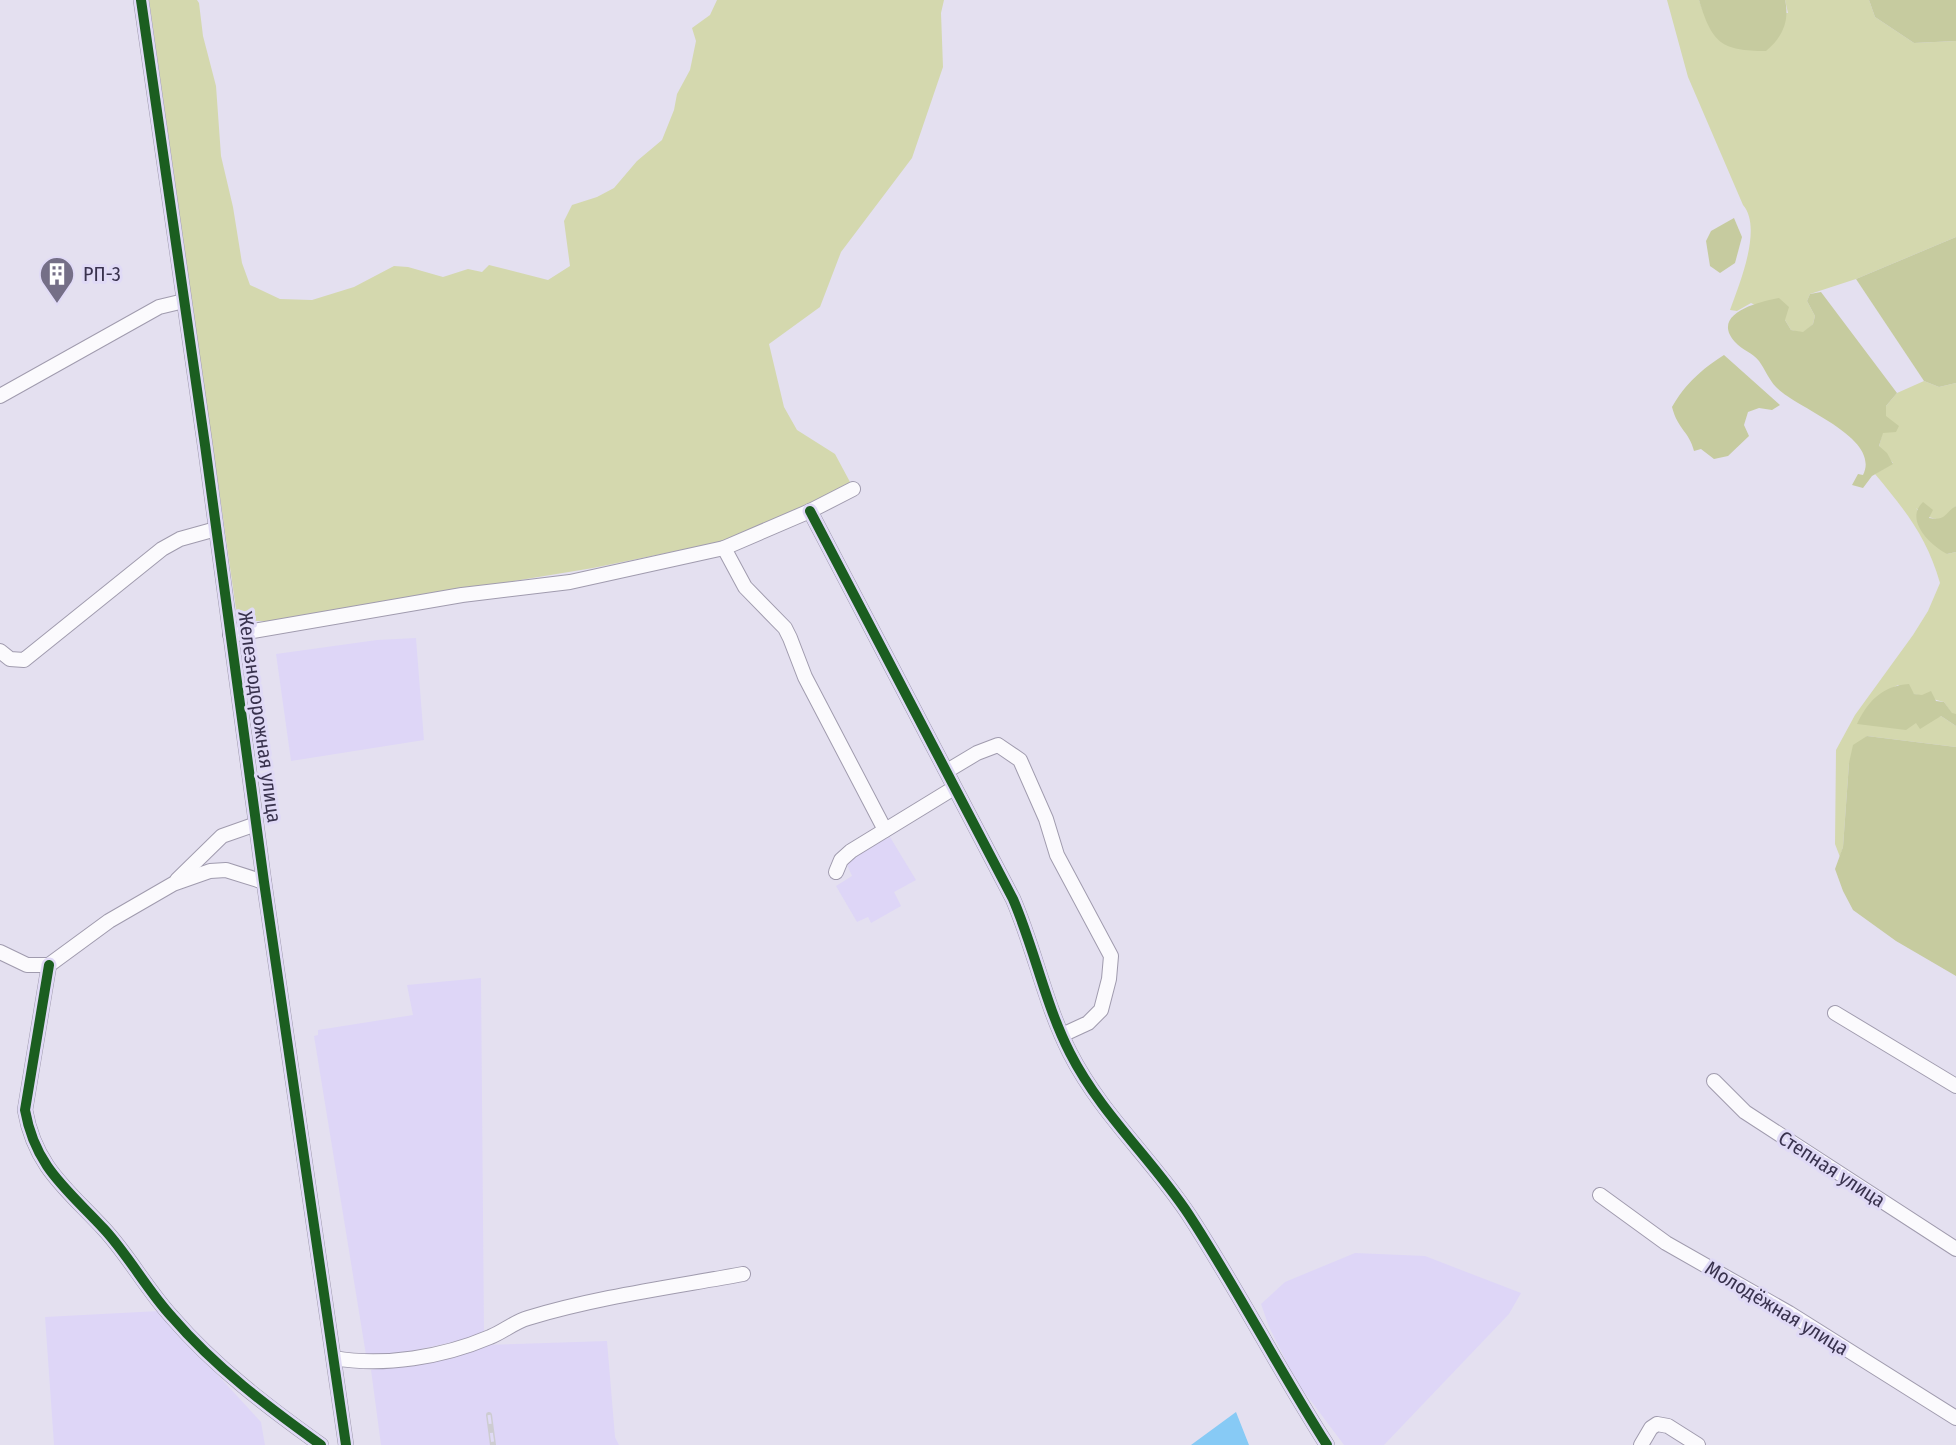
<svg xmlns="http://www.w3.org/2000/svg" width="1956" height="1445" viewBox="0 0 1956 1445" font-family="'Fira Sans Condensed',sans-serif">
  <rect width="100%" height="100%" fill="#e4e0f0"/>
  <!-- built -->
  <g fill="#ded6f7">
    <polygon points="416,638 424,740 291,761 276,654 377,640"/>
    <polygon points="890,837 916,880 894,892 901,906 871,923 868,917 857,922 836,886 852,876 845,860"/>
    <polygon points="481,978 484,1335 367,1361 314,1036 318,1035 318,1030 413,1015 407,985"/>
    <polygon points="1355,1253 1425,1256 1521,1293 1509,1314 1384,1445 1344,1445 1296,1381 1269,1327 1261,1304 1285,1282"/>
    <polygon points="159,1311 261,1422 265,1445 54,1445 45,1317"/>
    <polygon points="607,1341 615,1437 619,1445 381,1445 371,1370 484,1345"/>
  </g>
  <!-- green -->
  <g fill="#d4d8ae">
    <polygon points="149,0 197,0 199,3 203,36 216,86 221,156 233,207 242,263 250,285 280,299 312,300 354,287 394,266 408,267 443,277 468,269 482,272 489,265 548,280 570,266 564,221 572,205 597,197 614,188 637,161 662,140 674,110 677,94 690,70 696,41 692,28 710,15 717,0 944,0 941,13 943,67 912,158 841,252 820,307 769,344 784,407 797,430 835,454 850,482 835,493 720,542 593,568 271,621 249,621 239,616 236,609"/>
    <path d="M1667 0H1699L1703 11 1788 13 1785 0H1869L1875 17 1914 43 1956 41V237L1856 279 1810 294 1807 301 1815 316 1813 324 1803 333 1791 330 1785 320 1751 303 1737 311 1730 310C1739 285 1763 228 1743 205L1688 77Z"/>
    <path d="M1924 381 1939 387 1956 383V506C1952 509 1950 513 1947 516 1937 524 1924 515 1916 508L1947 554 1956 552V714H1952L1944 702 1914 694 1898 685 1887 691 1916 723 1941 716 1956 726V747L1867 736 1849 763 1843 847 1840 857 1835 844 1836 750 1855 715 1913 635 1928 611 1940 583C1927 537 1905 510 1875 474L1893 463 1879 447 1886 417V406L1897 393Z"/>
  </g>
  <!-- forest -->
  <g fill="#c6cb9f">
    <path d="M1699 0H1785C1790 21 1782 38 1766 51 1721 51 1712 43 1699 0Z"/>
    <polygon points="1869,0 1956,0 1956,41 1914,43 1875,17"/>
    <polygon points="1734,218 1742,237 1735,263 1720,273 1710,266 1706,241 1711,231"/>
    <polygon points="1956,237 1956,383 1939,387 1924,381 1856,279"/>
    <path d="M1821 292 1897 393 1886 406V416L1899 426 1896 432 1883 433 1879 446 1887 453 1893 464 1872 476 1863 488 1852 485 1858 474 1863 475C1882 437 1795 408 1776 387 1769 380 1765 369 1759 361 1753 353 1742 350 1735 342 1709 313 1762 301 1779 298L1789 307 1785 320 1791 330 1803 332 1813 324 1815 316 1807 301 1810 294Z"/>
    <path d="M1724 355 1780 405 1772 410 1759 408 1748 412 1744 425 1749 436 1728 456 1714 459 1701 449 1694 451C1689 431 1678 430 1672 407 1686 383 1701 370 1724 355Z"/>
    <path d="M1923 502 1933 510 1929 518C1947 521 1944 513 1956 506V552L1947 554C1930 545 1904 520 1923 502Z"/>
    <path d="M1909 684 1914 694 1922 695 1931 691 1936 701 1944 702 1952 713 1956 714V726L1941 716 1920 729 1916 723 1906 730 1857 724C1868 701 1882 686 1909 684Z"/>
    <polygon points="1867,736 1956,747 1956,976 1896,941 1853,910 1843,891 1835,869 1843,847 1849,763 1853,745"/>
  </g>
  <!-- water -->
  <polygon fill="#87caf5" points="1236,1412 1249,1445 1167,1445 1191,1445"/>
  <g fill="none" stroke-linecap="round" stroke-linejoin="round">
    <!-- minor casing -->
    <g stroke="#a09bae" stroke-width="16">
      <g id="minor">
        <polyline points="141,0 205,445 264,882 346,1445"/>
        <polyline points="0,396 159,307 184,301"/>
        <path d="M810 511 1013 899C1035 950 1045 1004 1070 1053 1101 1114 1152 1159 1189 1215 1238 1290 1279 1370 1327 1445"/>
        <polyline points="724,548 745,587 785,628 790,638 805,677 885,830"/>
        <polyline points="230,635 462,595 570,582 724,548 810,511 853,489"/>
        <polyline points="0,651 10,659 24,660 162,549 180,539 216,529"/>
        <polyline points="947,771 977,753 998,745 1020,760 1046,819 1057,855 1111,956 1109,979 1101,1010 1088,1023 1062,1035"/>
        <polyline points="836,872 841,860 851,851 954,788"/>
        <polyline points="177,880 222,836 256,824"/>
        <polyline points="0,952 27,965 49,965 109,921 173,884 210,871 226,870 264,882"/>
        <path d="M49 965 25 1110C35 1167 67 1189 104 1229 129 1256 147 1290 172 1317 215 1367 268 1407 321 1445"/>
        <polyline points="1835,1013 1956,1086"/>
        <polyline points="1714,1081 1745,1112 1956,1249"/>
        <polyline points="1600,1195 1666,1243 1789,1313 1956,1418"/>
        <path d="M334 1358C384 1367 443 1357 490 1337 503 1332 514 1322 528 1318 597 1297 672 1287 743 1274"/>
        <polyline points="1641,1445 1651,1428 1657,1424 1668,1426 1698,1445"/>
      </g>
    </g>
    <!-- minor -->
    <use href="#minor" stroke="#fbfafd" stroke-width="14"/>
    <!-- rail casing -->
    <g stroke="#cdccd1" stroke-width="6">
      <polyline id="rail" points="489,1415 493,1445"/>
    </g>
    <!-- rail -->
    <use href="#rail" stroke="#e0daf6" stroke-width="3" stroke-dasharray="9" stroke-linecap="butt"/>
    <!-- cycleway casing -->
    <g stroke="#e0daf6" stroke-width="15">
      <g id="cycleway">
        <polyline points="141,0 205,445 264,882 346,1445"/>
        <path d="M810 511 1013 899C1035 950 1045 1004 1070 1053 1101 1114 1152 1159 1189 1215 1238 1290 1279 1370 1327 1445"/>
        <path d="M49 965 25 1110C35 1167 67 1189 104 1229 129 1256 147 1290 172 1317 215 1367 268 1407 321 1445"/>
      </g>
    </g>
    <!-- cycleway -->
    <use href="#cycleway" stroke="#1b5e20" stroke-width="10"/>
  </g>
  <!-- icons -->
  <defs>
    <g id="building-pin" transform="scale(1.8)"><path d="M0 17L-7.5 6A9.5 9.5 0 1 1 7.5 6Z" fill="#756f87" stroke="#e0daf6"/><path d="M-4-6H4V6H1V3H-1V6H-4ZM-2.5-4.3h1.7v1.8h-1.7ZM.8-4.3h1.7v1.8H.8ZM-2.5-1h1.7V.8h-1.7ZM.8-1h1.7V.8H.8Z" fill="#fff"/></g>
  </defs>
  <g fill-rule="evenodd">
    <use href="#building-pin" x="57" y="274"/>
  </g>
  <g text-anchor="middle" stroke-width="6" stroke-linejoin="round" paint-order="stroke">
    <!-- poi labels -->
    <g font-size="20" fill="#39324e" stroke="#e0daf6" text-anchor="start">
      <text x="83" y="281">РП-3</text>
    </g>
    <!-- street labels -->
    <g font-size="20" fill="#39324e" stroke="#e0daf6">
      <text transform="translate(260 717) rotate(82)" y="7">Железнодорожная улица</text>
      <text transform="translate(1832 1169) rotate(33)" y="7">Степная улица</text>
      <text transform="translate(1777 1308) rotate(31)" y="7">Молодёжная улица</text>
    </g>
  </g>
</svg>
